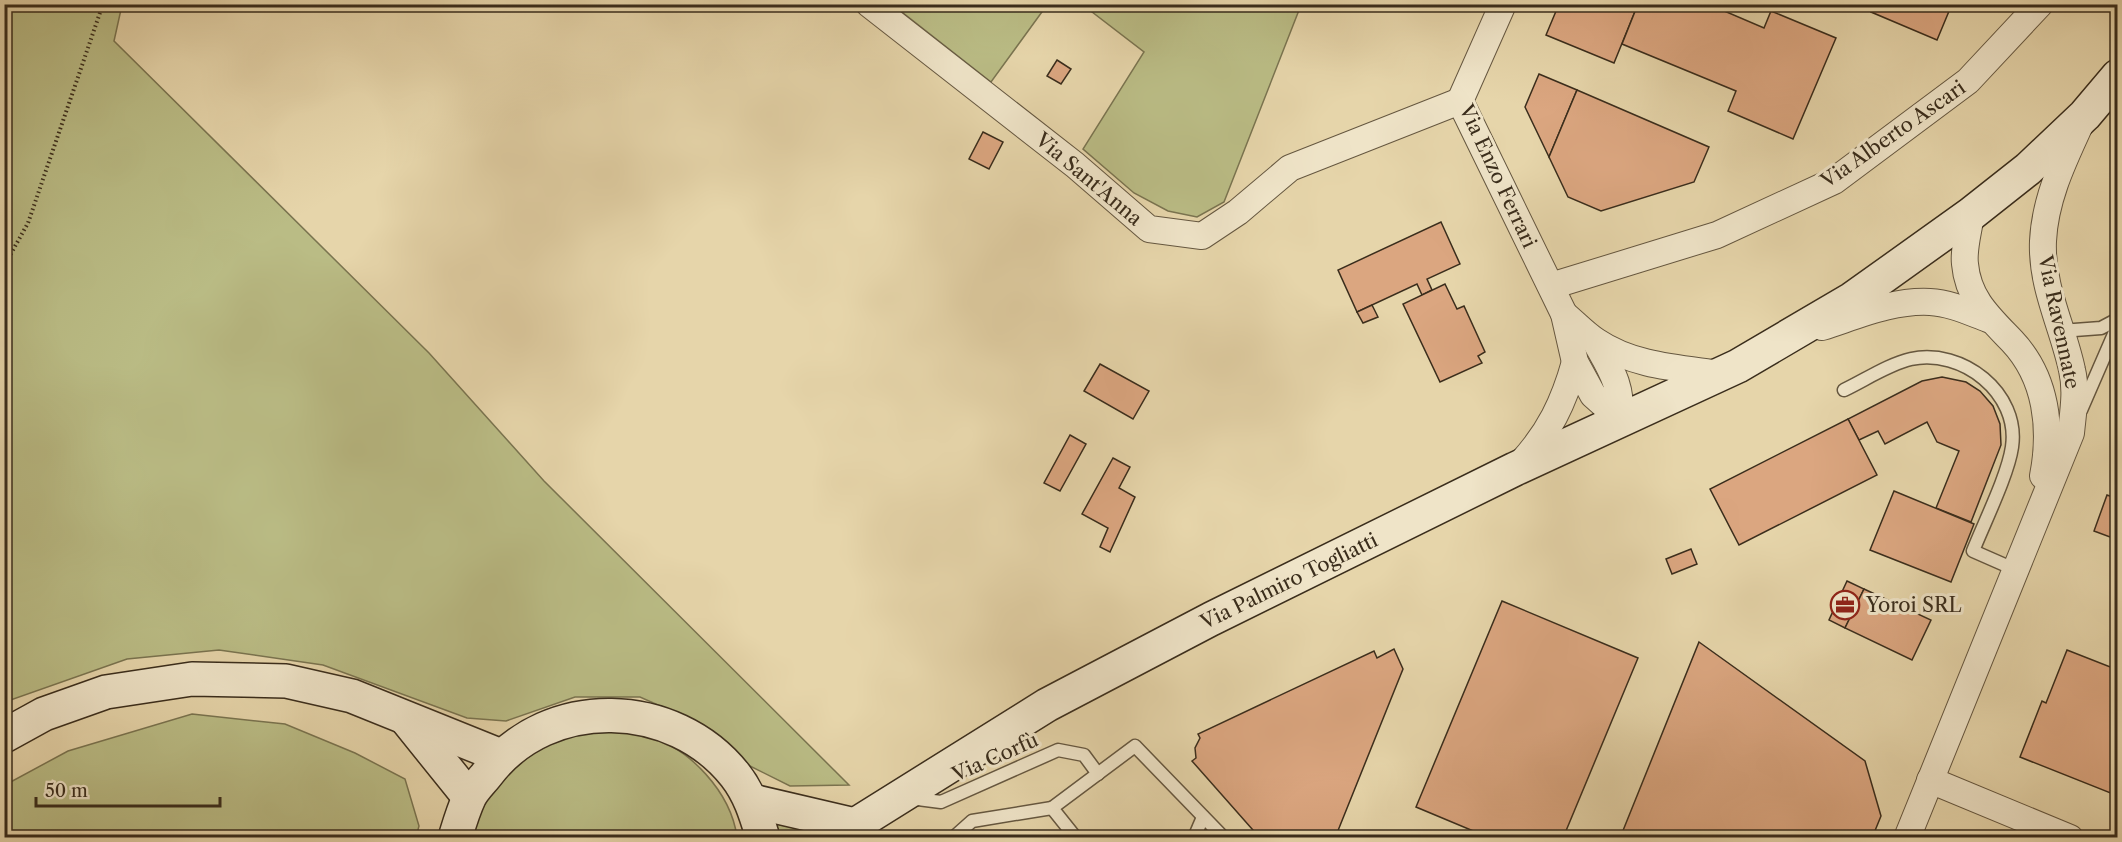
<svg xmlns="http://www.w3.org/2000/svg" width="2122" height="842" viewBox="0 0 2122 842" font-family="'Libre Caslon Text',serif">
  <rect width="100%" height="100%" fill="#e6d5aa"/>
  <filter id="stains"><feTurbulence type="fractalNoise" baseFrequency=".00333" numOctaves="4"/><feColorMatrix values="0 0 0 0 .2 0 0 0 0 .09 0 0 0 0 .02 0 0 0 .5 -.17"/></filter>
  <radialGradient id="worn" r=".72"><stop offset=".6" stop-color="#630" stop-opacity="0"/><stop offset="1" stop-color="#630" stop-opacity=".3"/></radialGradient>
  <!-- green -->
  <g fill="#babc85" stroke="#7a7450" stroke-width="1.5">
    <polygon points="4,5 122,5 114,41 429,353 544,481 849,785 790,786 748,765 703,725 640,697 575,697 506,721 467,718 323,665 219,650 127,659 5,702"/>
    <polygon points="893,5 1047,5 991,82"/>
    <polygon points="1083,5 1301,5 1224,202 1197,217 1168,211 1134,193 1083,149 1144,52"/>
    <polygon points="192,714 285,724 355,753 405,779 419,826 416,837 5,837 5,785 68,751"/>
    <path d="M605 728C619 731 633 732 646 736 690 747 731 793 737 837L472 838C478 793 520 746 564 735 577 731 592 730 605 728Z"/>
    <polygon points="771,823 821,833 816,837 774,837"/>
  </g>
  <!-- building -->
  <g fill="#dba680" stroke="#3a2d1c" stroke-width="1.5">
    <polygon points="1559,4 1638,4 1614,63 1546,35"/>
    <polygon points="1638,4 1708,4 1764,28 1771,11 1836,38 1793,139 1728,111 1736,91 1622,44"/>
    <polygon points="1875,4 1952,4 1937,40 1871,12"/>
    <polygon points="1057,60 1071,69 1061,84 1047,76"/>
    <polygon points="1539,74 1577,90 1549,157 1525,107"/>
    <polygon points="1577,90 1709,147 1694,182 1601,211 1568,197 1549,157"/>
    <polygon points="983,132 1003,142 989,169 969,159"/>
    <polygon points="1441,222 1460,264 1427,279 1432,290 1422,295 1417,284 1357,312 1338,270"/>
    <polygon points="1445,284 1457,309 1464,306 1485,352 1478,356 1482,363 1440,382 1403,304"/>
    <polygon points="1372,305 1378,317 1363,323 1357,312"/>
    <polygon points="1100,364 1149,391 1133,419 1084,391"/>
    <polygon points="1942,377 1966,382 1980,391 1993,406 2000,424 2001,445 1971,522 1936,508 1959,451 1937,442 1927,422 1885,444 1878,431 1859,440 1848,419 1922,381"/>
    <polygon points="1848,419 1877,475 1739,545 1710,489"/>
    <polygon points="1070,435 1086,444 1060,491 1044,483"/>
    <polygon points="1113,458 1130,467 1119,488 1135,497 1110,552 1100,547 1108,528 1082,514"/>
    <polygon points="1894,491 1974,524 1951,582 1870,550"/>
    <polygon points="2107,495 2118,499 2118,540 2094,531"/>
    <polygon points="1691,549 1697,564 1672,574 1666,559"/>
    <polygon points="1847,581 1864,589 1845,628 1829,620"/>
    <polygon points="1864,589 1931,620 1912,660 1845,628"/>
    <polygon points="1502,601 1638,658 1563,838 1490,838 1416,807"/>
    <polygon points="1699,642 1865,761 1881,816 1872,838 1620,838"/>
    <polygon points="1394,649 1403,669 1335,838 1260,838 1192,761 1196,758 1195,748 1200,738 1198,734 1374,651 1377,658"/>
    <polygon points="2067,650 2118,670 2118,796 2020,757 2042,701 2046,703"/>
  </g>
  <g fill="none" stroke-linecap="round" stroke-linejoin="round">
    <!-- lane casing -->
    <g stroke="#655740" stroke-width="15">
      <g id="lane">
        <polyline points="2061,331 2101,328 2118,319"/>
        <path d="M1844 390C1865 380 1889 364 1911 359 1962 348 2020 393 2012 447 2008 475 1984 523 1973 551L2014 569"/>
        <polyline points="2081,410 2118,325"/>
        <polyline points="910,798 941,802 1058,750 1084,755 1098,774"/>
        <polyline points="953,838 972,821 1052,808"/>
        <polyline points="1076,838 1052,808 1135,746 1224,838"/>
        <polyline points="1194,838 1203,817"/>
      </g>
    </g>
    <!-- street casing -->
    <g stroke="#655740" stroke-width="28">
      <g id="street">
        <polyline points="869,4 1075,165 1149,229 1202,236 1238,212 1290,168 1460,101"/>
        <polyline points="1503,4 1460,101 1564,314 1575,362 1593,395 1620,419"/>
        <path d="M1971 214C1969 230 1963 249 1965 264 1968 299 1990 318 2012 341 2047 378 2052 429 2043 476"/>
        <polyline points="1551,286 1717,235 1834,181 1968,81 2040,4"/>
        <path d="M1564 314C1575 323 1585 334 1596 341 1633 366 1678 368 1720 374"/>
        <path d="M1822 327C1857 316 1893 300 1930 302 1950 303 1969 312 1988 319"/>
        <path d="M1595 341C1611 370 1622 384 1620 419"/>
        <path d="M1521 463C1549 433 1564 402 1575 362"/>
        <polyline points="1930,780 2070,838"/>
        <path d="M1907 838 2071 433C2073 412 2077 391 2072 370 2063 327 2041 287 2043 241 2045 199 2063 162 2080 125"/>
      </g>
    </g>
    <!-- secondary casing -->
    <g stroke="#3a2d1c" stroke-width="36">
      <g id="secondary">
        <polyline points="407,720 469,797"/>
        <polyline points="4,736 44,714 106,692 192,679 286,681 352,696 501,756"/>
        <polyline points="752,801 855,825"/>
        <path d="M455 838C459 825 463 811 469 798 473 789 482 781 488 773 549 694 674 698 735 775 750 794 756 815 763 838"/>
        <polyline points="840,838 855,825 1047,705 1211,619 1515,469 1738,366 1852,299 1971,214 2028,169 2085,115 2118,76"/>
      </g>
    </g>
    <!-- path -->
    <polyline stroke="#3a2d1c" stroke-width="4" stroke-dasharray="1.5 3" stroke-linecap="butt" points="4,266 28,223 103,4"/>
    <!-- lane -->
    <use href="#lane" stroke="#efe4c8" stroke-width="12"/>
    <!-- street -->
    <use href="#street" stroke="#efe4c8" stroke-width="26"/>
    <!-- secondary -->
    <use href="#secondary" stroke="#efe4c8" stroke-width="33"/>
  </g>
  <!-- icons -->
  <defs>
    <g id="office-ring" transform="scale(1.5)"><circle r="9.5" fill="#efe4c8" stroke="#8f2418" stroke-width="1.5"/><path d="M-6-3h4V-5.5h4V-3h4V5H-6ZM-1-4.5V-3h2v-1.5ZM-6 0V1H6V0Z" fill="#8f2418"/></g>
  </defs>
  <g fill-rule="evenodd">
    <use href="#office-ring" x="1845" y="605"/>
  </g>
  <g text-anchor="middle" stroke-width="6" stroke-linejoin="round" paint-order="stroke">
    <!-- street labels -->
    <g font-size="20" fill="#3a2d1c" stroke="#efe4c8">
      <text transform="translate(1893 134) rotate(-35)" y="7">Via Alberto Ascari</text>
      <text transform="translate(1498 176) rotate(65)" y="7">Via Enzo Ferrari</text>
      <text transform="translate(1089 179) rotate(40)" y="7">Via Sant'Anna</text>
      <text transform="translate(2059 322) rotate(78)" y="7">Via Ravennate</text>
      <text transform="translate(1289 581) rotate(-26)" y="7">Via Palmiro Togliatti</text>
      <text transform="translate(995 757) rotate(-24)" y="7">Via Corfù</text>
    </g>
    <!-- poi labels -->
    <g font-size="20" fill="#3a2d1c" stroke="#efe4c8" text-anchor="start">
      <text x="1866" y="612">Yoroi SRL</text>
    </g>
  </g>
  <!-- margin -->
  <rect width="2122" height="842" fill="none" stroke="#e6d5aa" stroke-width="24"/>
  <rect x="6" y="6" width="2110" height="830" fill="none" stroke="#3a2d1c" stroke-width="3"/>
  <rect x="12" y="12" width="2098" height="818" fill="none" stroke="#3a2d1c" stroke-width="1.5"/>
  <!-- scale -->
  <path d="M36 797v9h184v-9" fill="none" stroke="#3a2d1c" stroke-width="3"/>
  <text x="45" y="797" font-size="18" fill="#3a2d1c" stroke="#efe4c8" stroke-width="4.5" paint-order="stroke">50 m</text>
  <rect width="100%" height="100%" filter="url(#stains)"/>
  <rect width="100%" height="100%" fill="url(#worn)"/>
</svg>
